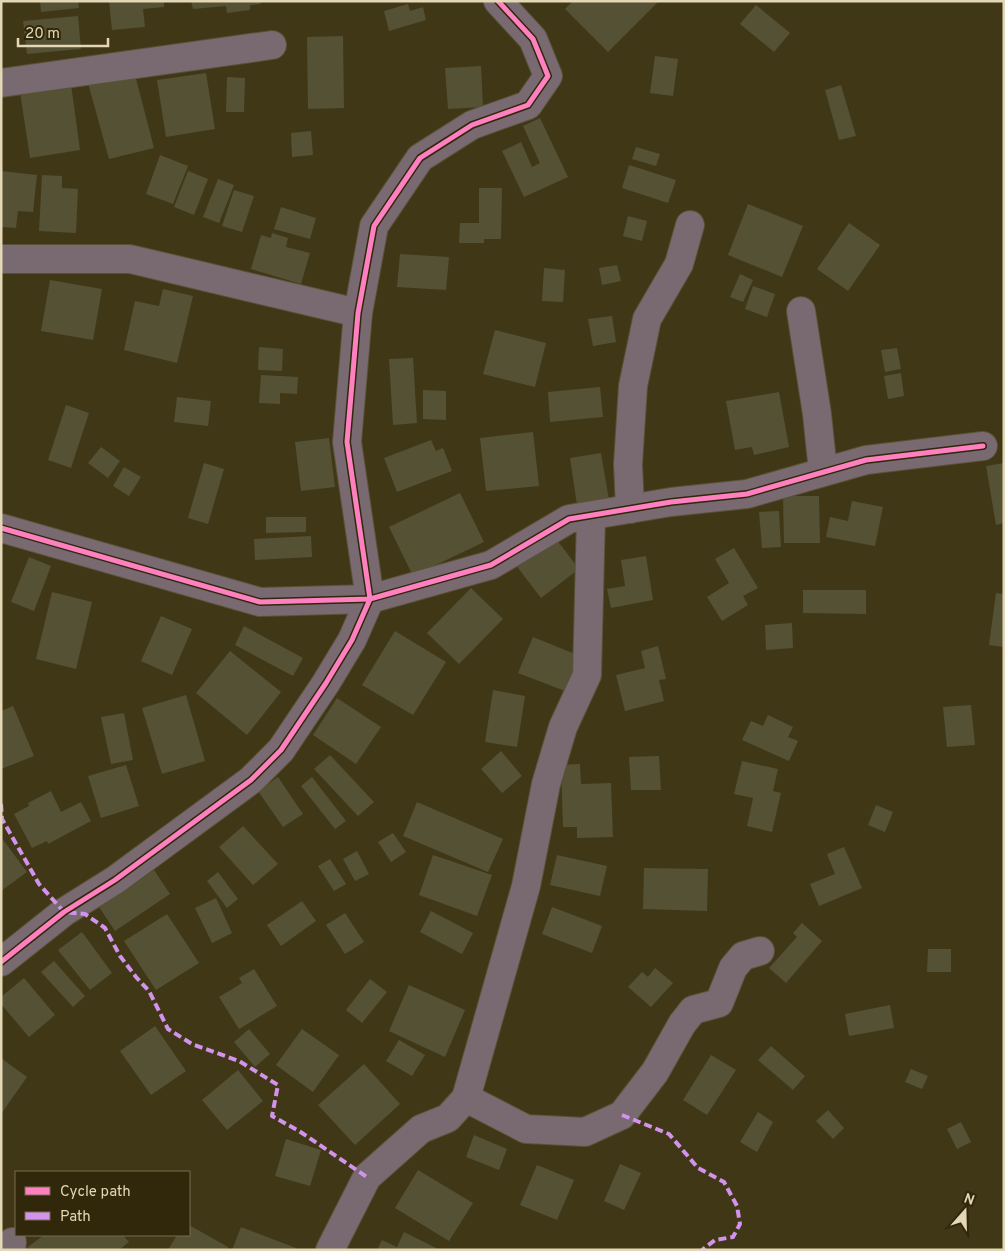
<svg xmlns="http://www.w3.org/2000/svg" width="1005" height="1251" viewBox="0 0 1005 1251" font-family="Overpass,sans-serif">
  <rect width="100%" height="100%" fill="#403717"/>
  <!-- building -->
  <g fill="#555135">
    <polygon points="40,1 78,1 79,8 41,12"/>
    <polygon points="109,1 164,1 164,7 143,9 145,27 112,30"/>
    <polygon points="191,1 260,1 261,4 250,5 250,10 227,13 226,6 193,9"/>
    <polygon points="573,1 659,1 608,52 565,9"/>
    <polygon points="408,4 410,11 423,7 426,20 389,31 384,11"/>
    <polygon points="756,5 790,33 774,52 740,24"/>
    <polygon points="78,16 81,49 27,54 23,21"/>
    <polygon points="343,36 344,108 308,109 307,37"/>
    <polygon points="655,56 678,59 673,96 650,93"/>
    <polygon points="481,66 483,107 448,109 445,68"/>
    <polygon points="134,71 154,148 109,159 88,83"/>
    <polygon points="206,73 215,129 166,137 157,80"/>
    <polygon points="227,77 245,78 244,112 226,112"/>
    <polygon points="71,84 80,150 30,158 20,92"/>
    <polygon points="841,85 856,136 839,140 825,90"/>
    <polygon points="540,118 568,177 524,197 502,151 521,142 532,167 540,163 523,126"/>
    <polygon points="311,131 313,155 292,157 291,133"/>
    <polygon points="636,147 660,154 656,166 632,159"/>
    <polygon points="160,155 188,166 173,204 146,194"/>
    <polygon points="629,165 676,180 668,203 622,188"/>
    <polygon points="1,171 37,175 33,212 18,211 16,228 1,227"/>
    <polygon points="188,171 208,179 194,215 174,207"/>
    <polygon points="42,175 62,176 62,188 78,189 76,233 39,231"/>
    <polygon points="218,179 234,185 219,223 203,217"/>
    <polygon points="479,188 502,188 501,239 484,239 484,243 459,243 460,223 479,223"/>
    <polygon points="234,190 254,196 242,232 222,226"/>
    <polygon points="748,204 803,226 782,277 728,255"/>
    <polygon points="281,207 316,218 310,239 274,229"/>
    <polygon points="628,216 647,221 642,241 623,236"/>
    <polygon points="849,223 880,245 848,291 817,269"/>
    <polygon points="272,233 288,238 286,247 310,253 301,284 251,269 261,235 271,238"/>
    <polygon points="400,254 449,257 446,290 397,287"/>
    <polygon points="617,265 621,281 602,285 599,268"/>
    <polygon points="544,268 565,270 563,302 542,301"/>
    <polygon points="740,274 753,280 743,302 730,297"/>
    <polygon points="50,280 102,289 93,340 41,331"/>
    <polygon points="753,286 775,294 767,317 745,309"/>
    <polygon points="163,289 193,296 177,363 124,350 135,301 159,306"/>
    <polygon points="612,316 616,342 593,346 588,319"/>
    <polygon points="495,330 546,343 535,387 483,374"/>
    <polygon points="259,347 283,349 282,371 258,370"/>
    <polygon points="897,348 901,369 885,372 881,350"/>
    <polygon points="413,358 417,423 393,425 389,359"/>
    <polygon points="901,373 904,396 888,399 884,376"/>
    <polygon points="261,375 298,377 297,394 280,393 280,404 259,403"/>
    <polygon points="600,387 603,417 550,422 548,392"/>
    <polygon points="423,390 446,391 446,420 423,419"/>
    <polygon points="779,392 789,447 754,455 752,447 735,450 726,401"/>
    <polygon points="177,397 211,401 208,426 174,422"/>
    <polygon points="66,405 89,413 71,468 48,460"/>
    <polygon points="533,432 539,486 486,491 480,438"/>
    <polygon points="329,438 335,487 301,491 295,442"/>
    <polygon points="431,440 436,451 443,448 452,471 397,492 384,458"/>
    <polygon points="101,447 120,461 108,478 88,463"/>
    <polygon points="601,453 609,500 577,505 570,458"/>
    <polygon points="204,463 224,469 208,524 188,518"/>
    <polygon points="1004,463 1004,523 996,525 986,466"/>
    <polygon points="124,467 141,477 129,496 113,486"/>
    <polygon points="460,493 484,542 413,576 389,527"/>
    <polygon points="783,496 819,496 820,543 784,543"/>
    <polygon points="852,501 883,507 875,546 826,537 830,517 848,521"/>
    <polygon points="779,511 781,547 762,548 759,512"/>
    <polygon points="266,517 306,517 306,532 266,533"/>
    <polygon points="553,535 579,569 541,598 515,564"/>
    <polygon points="311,536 312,557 255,560 254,539"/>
    <polygon points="734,548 758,588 743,596 748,605 722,621 707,597 729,583 715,559"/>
    <polygon points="646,556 653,600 611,608 607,589 625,586 621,560"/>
    <polygon points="29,557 51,566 34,611 11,602"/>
    <polygon points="471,588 503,619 459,664 427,633"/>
    <polygon points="803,590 866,590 866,614 803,613"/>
    <polygon points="52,592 92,602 76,669 36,659"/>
    <polygon points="996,593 1004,594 1004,647 989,645"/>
    <polygon points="161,616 192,629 172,675 141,661"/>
    <polygon points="792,623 793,648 766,650 765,625"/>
    <polygon points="244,626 303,658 293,676 235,645"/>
    <polygon points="395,631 446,662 413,715 362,685"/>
    <polygon points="533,637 580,656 565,691 518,673"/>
    <polygon points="658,646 666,679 659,680 664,701 625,711 616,675 645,668 641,651"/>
    <polygon points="230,651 281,692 247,735 196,693"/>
    <polygon points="493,690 525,696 517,747 485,742"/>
    <polygon points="186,695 205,761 162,774 142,708"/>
    <polygon points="337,698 381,727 356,764 313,735"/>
    <polygon points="971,705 975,745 947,747 943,707"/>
    <polygon points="13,706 34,756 1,769 1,711"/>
    <polygon points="124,713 133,760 111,764 101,717"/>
    <polygon points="768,715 793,727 788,737 798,741 789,761 742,740 751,721 763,726"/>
    <polygon points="501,751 522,776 502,793 481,769"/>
    <polygon points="330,755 374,802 358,816 314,769"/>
    <polygon points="659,756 661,790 631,790 629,757"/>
    <polygon points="742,761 778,769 773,791 781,793 772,832 747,826 753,798 734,794"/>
    <polygon points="580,764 581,784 611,783 613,837 577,838 577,827 563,827 561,765"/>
    <polygon points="126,765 139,806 101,818 88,776"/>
    <polygon points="278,777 303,814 283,827 258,791"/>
    <polygon points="312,777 346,821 335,829 301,786"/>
    <polygon points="51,791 61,812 81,802 91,821 48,844 47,841 32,848 14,814 29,806 28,803"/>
    <polygon points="417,802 503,839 488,872 403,836"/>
    <polygon points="876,805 893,812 885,832 868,825"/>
    <polygon points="243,826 278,864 253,885 219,847"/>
    <polygon points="393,833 406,852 391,862 378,842"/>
    <polygon points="1,837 27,872 1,891"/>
    <polygon points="844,847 862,888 819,906 810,884 835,874 827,854"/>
    <polygon points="357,851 369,874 355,881 343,859"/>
    <polygon points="433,855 492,875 477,916 419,895"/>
    <polygon points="557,855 607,866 600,896 550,885"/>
    <polygon points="330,859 346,884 334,891 318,866"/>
    <polygon points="644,868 708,869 707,911 643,909"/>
    <polygon points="154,870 170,894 115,931 99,907"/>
    <polygon points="218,872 238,899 227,908 207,881"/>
    <polygon points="216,898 232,933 212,943 195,908"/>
    <polygon points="302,901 316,921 281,946 267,925"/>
    <polygon points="552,907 602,926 592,953 542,934"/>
    <polygon points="431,911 473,933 462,954 420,932"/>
    <polygon points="345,913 364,942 345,954 326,925"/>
    <polygon points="167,914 199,963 156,990 124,941"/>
    <polygon points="802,923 822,941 786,983 769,968 797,937 793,933"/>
    <polygon points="82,932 112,973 90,990 58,950"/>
    <polygon points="928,949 951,949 951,972 927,972"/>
    <polygon points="54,961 85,996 73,1007 41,972"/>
    <polygon points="655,968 673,983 651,1007 628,987 642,972 648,977"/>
    <polygon points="254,969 277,1006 239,1029 219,997 242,983 239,978"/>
    <polygon points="24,978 55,1015 29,1037 1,1004 1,997"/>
    <polygon points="370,979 387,992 362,1023 346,1010"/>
    <polygon points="409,985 465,1010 445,1057 389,1031"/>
    <polygon points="890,1005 894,1028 849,1036 845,1014"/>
    <polygon points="155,1026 186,1071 151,1095 120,1051"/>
    <polygon points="249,1029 270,1054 255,1067 234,1042"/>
    <polygon points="302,1029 339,1055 313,1092 276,1065"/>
    <polygon points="399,1040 425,1055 412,1076 386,1061"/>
    <polygon points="771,1046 805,1076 793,1090 758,1060"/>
    <polygon points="711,1055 736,1070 707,1115 683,1100"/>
    <polygon points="1,1058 27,1077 1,1114"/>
    <polygon points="364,1064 400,1104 355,1145 318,1105"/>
    <polygon points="911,1069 928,1076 922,1089 905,1082"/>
    <polygon points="238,1070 263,1101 227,1130 202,1100"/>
    <polygon points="828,1110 844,1128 833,1139 816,1121"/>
    <polygon points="758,1112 773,1122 757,1152 740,1142"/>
    <polygon points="961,1122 971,1142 957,1149 947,1129"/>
    <polygon points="474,1135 507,1149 499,1170 466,1157"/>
    <polygon points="286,1139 321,1150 310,1186 275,1176"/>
    <polygon points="620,1164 641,1173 624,1210 604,1201"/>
    <polygon points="537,1165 574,1180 557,1220 520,1205"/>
    <polygon points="418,1170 473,1203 449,1241 395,1208"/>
    <polygon points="189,1225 228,1247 227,1250 168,1250 177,1235 189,1235"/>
    <polygon points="241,1227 296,1248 295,1250 232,1250"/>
    <polygon points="404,1232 440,1250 377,1250 382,1240 397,1247"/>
    <polygon points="44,1235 123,1235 129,1242 119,1250 24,1250"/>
  </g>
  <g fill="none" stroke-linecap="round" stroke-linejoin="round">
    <!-- minor casing -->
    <g stroke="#5a5237" stroke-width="30">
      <g id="minor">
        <polyline points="1,83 272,45"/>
        <polyline points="1,259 130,259 358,313"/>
        <polyline points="801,311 817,414 823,471"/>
        <polyline points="630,509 628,464 633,386 647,319 679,264 690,225"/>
        <polyline points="1,528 260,602 370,599 491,565 569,519 671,502 747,494 866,460 983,446"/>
        <polyline points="1,962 64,912 115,880 251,780 281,750 326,683 352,640 370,599 347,442 358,313 374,226 420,158 472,125 528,105 548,76 533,39 498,1"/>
        <polyline points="466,1098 526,1129 585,1132 622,1115 655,1072 682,1024 693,1010 719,1003 733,968 743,956 760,951"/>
        <polyline points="11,1250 12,1242"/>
        <polyline points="330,1250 367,1177 421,1129 448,1118 466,1098 526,886 546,784 563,727 587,675 591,516"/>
      </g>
    </g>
    <!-- minor -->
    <use href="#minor" stroke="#786a70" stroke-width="28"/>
    <!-- quiet -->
    <g stroke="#d193ec" stroke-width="4" stroke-dasharray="8 4" stroke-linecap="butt">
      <polyline points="1,804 2,819 39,884 64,912 85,914 105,928 120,956 136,977 149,991 168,1029 192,1044 239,1061 278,1085 272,1116 299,1131 367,1177"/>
      <polyline points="622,1115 669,1134 698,1168 724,1182 737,1206 740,1224 733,1237 715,1240 702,1250"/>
    </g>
    <!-- cycleway casing -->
    <g stroke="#31270a" stroke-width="8">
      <g id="cycleway">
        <polyline points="1,528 260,602 370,599 491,565 569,519 671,502 747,494 866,460 983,446"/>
        <polyline points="1,962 64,912 115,880 251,780 281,750 326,683 352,640 370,599 347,442 358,313 374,226 420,158 472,125 528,105 548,76 533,39 498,1"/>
      </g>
    </g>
    <!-- cycleway -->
    <use href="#cycleway" stroke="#ff80c0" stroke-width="5"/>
  </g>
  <!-- border -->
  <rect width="1005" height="1251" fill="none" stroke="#e3d7b5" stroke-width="5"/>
  <!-- legend -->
  <rect x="15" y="1171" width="175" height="65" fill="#31270a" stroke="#786d4e"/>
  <rect x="25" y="1187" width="25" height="8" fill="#ff80c0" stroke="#786d4e"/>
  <text x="60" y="1196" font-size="15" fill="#e3d7b5">Cycle path</text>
  <rect x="25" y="1212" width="25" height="8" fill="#d193ec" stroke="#786d4e"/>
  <text x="60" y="1221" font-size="15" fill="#e3d7b5">Path</text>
  <!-- north arrow -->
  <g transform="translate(965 1211) rotate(20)" stroke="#31270a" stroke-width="4" paint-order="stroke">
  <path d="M0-4L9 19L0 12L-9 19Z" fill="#e3d7b5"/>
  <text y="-8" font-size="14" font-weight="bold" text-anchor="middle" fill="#e3d7b5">N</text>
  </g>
  <!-- scale -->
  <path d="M18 38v8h90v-8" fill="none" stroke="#e3d7b5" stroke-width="2.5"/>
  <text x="25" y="38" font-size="15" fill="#e3d7b5" stroke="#31270a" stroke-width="4" paint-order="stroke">20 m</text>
</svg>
